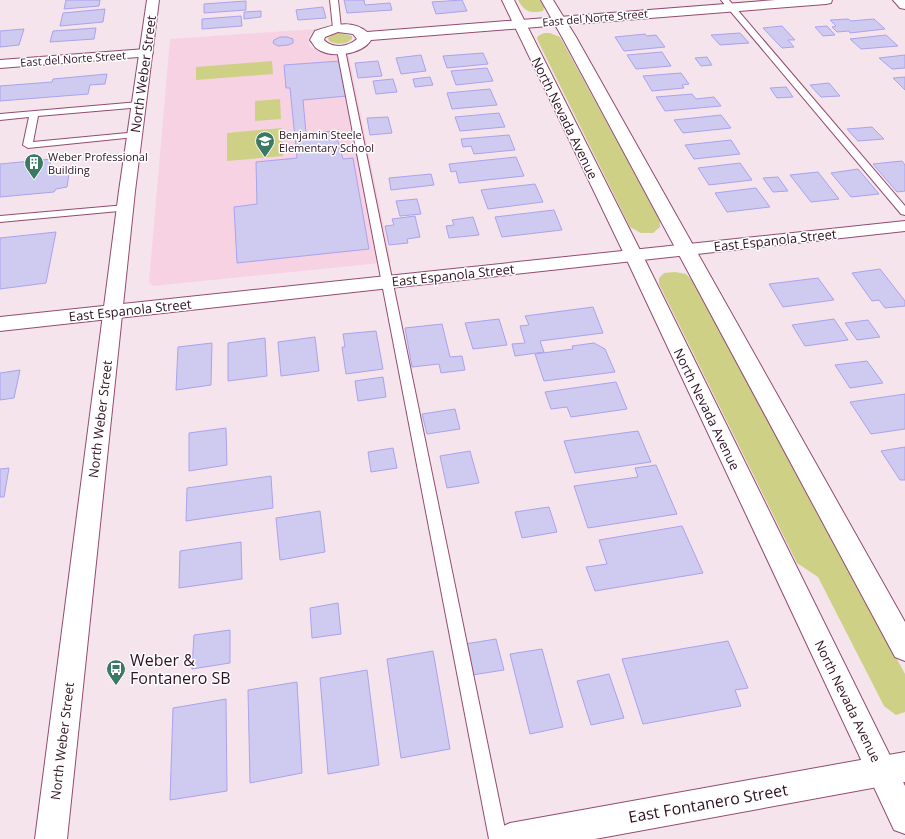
<svg xmlns="http://www.w3.org/2000/svg" width="905" height="839" viewBox="0 0 905 839" font-family="'Open Sans',sans-serif">
  <rect width="100%" height="100%" fill="#f5e4ec"/>
  <!-- built -->
  <polygon fill="#f7d2e3" points="316,29 311,34 308,39 310,47 325,52 348,52 391,262 153,286 149,282 170,39"/>
  <!-- green -->
  <g fill="#ced086">
    <path d="M518 0H540L544 7 543 11C530 14 524 11 518 0Z"/>
    <path d="M339 33 352 36V39C346 45 336 45 329 41L328 38 332 35Z"/>
    <polygon points="544,33 550,33 560,37 660,220 660,227 653,233 641,233 630,227 537,39 538,36"/>
    <polygon points="272,61 273,74 196,80 196,67"/>
    <polygon points="280,99 281,119 255,121 255,101"/>
    <polygon points="282,128 283,156 227,161 227,133"/>
    <polygon points="675,272 686,274 693,281 905,674 905,712 896,715 884,706 818,577 797,563 659,284 659,278 664,273"/>
  </g>
  <!-- building -->
  <g fill="#cecaf0" stroke="#aba2ec">
    <polygon points="66,0 100,0 99,6 64,9"/>
    <polygon points="344,0 364,0 365,5 390,3 392,10 347,13"/>
    <polygon points="462,0 467,11 436,14 432,2"/>
    <polygon points="246,1 246,10 204,13 204,4"/>
    <polygon points="323,7 326,18 298,20 296,10"/>
    <polygon points="105,9 103,22 60,26 63,13"/>
    <polygon points="261,11 261,17 244,19 244,12"/>
    <polygon points="241,16 242,26 202,29 202,19"/>
    <polygon points="848,19 851,21 874,19 885,29 850,33 849,31 837,32 832,27 836,26 830,20"/>
    <polygon points="782,26 795,40 788,40 794,47 782,48 763,28"/>
    <polygon points="827,26 835,35 823,36 815,27"/>
    <polygon points="96,28 94,39 50,42 53,31"/>
    <polygon points="24,29 19,45 0,47 0,31"/>
    <polygon points="740,33 749,43 720,45 711,35"/>
    <polygon points="645,34 647,36 656,35 665,47 624,51 615,37"/>
    <polygon points="886,35 898,46 861,49 850,39"/>
    <polygon points="280,37 287,37 293,39 293,43 288,45 278,46 273,43 274,40"/>
    <polygon points="662,52 671,66 636,69 627,55"/>
    <polygon points="483,53 488,64 447,68 443,56"/>
    <polygon points="421,55 426,71 401,74 396,58"/>
    <polygon points="905,55 905,68 892,69 879,58"/>
    <polygon points="707,57 712,65 701,66 695,58"/>
    <polygon points="340,61 347,96 303,100 306,133 335,131 343,159 353,158 369,249 237,263 234,207 257,204 256,162 297,158 290,88 286,88 284,65"/>
    <polygon points="378,61 382,76 358,78 355,63"/>
    <polygon points="487,68 493,81 456,85 451,71"/>
    <polygon points="681,73 689,84 682,85 684,88 652,91 643,76"/>
    <polygon points="107,74 105,84 90,85 88,94 0,101 0,86 52,82 53,79"/>
    <polygon points="430,77 433,85 415,87 413,79"/>
    <polygon points="905,77 905,90 893,78"/>
    <polygon points="393,79 397,92 376,94 373,81"/>
    <polygon points="829,83 840,96 821,97 810,85"/>
    <polygon points="786,87 793,97 777,98 770,88"/>
    <polygon points="490,89 497,105 452,109 447,93"/>
    <polygon points="692,94 696,99 714,97 721,106 665,111 656,97"/>
    <polygon points="499,113 505,127 460,131 455,117"/>
    <polygon points="721,115 731,128 683,133 674,120"/>
    <polygon points="388,117 392,133 370,135 367,118"/>
    <polygon points="872,127 884,139 858,141 847,129"/>
    <polygon points="509,135 515,150 474,154 471,146 463,147 461,139"/>
    <polygon points="731,140 740,154 694,159 685,145"/>
    <polygon points="516,157 524,176 459,183 456,171 451,172 449,164"/>
    <polygon points="52,159 49,167 61,173 69,174 67,187 56,189 54,192 0,197 0,164"/>
    <polygon points="902,161 905,165 905,191 897,192 873,164"/>
    <polygon points="740,163 752,180 709,185 698,168"/>
    <polygon points="858,169 879,194 851,197 831,173"/>
    <polygon points="818,172 839,199 811,202 790,175"/>
    <polygon points="431,174 434,185 391,190 389,178"/>
    <polygon points="778,177 788,191 773,192 763,178"/>
    <polygon points="535,184 543,202 488,209 481,190"/>
    <polygon points="756,188 770,207 727,212 715,193"/>
    <polygon points="417,199 421,214 400,216 396,201"/>
    <polygon points="554,210 562,230 502,237 495,217"/>
    <polygon points="415,216 420,237 407,239 408,243 389,245 385,226 394,225 392,219"/>
    <polygon points="473,217 479,235 449,238 446,226 454,225 452,220"/>
    <polygon points="56,232 46,283 0,289 0,238"/>
    <polygon points="880,269 905,301 905,306 885,308 879,300 872,301 852,273"/>
    <polygon points="818,278 834,300 783,307 769,284"/>
    <polygon points="593,307 603,333 540,341 544,352 515,356 512,344 525,343 520,326 529,325 525,316"/>
    <polygon points="499,319 507,345 473,349 465,323"/>
    <polygon points="834,319 848,340 805,346 792,325"/>
    <polygon points="868,320 880,337 857,340 845,323"/>
    <polygon points="442,324 450,357 462,356 465,370 441,373 439,364 412,367 405,328"/>
    <polygon points="376,331 383,369 346,374 342,347 345,347 343,334"/>
    <polygon points="315,337 319,371 281,376 278,342"/>
    <polygon points="265,338 267,376 228,381 228,343"/>
    <polygon points="212,343 211,385 176,390 178,347"/>
    <polygon points="594,343 605,349 615,372 544,381 535,354 573,349 572,346"/>
    <polygon points="867,361 883,383 850,388 835,365"/>
    <polygon points="20,370 14,398 0,400 0,373"/>
    <polygon points="383,377 386,397 358,401 355,381"/>
    <polygon points="616,382 627,409 571,417 567,407 551,409 545,392"/>
    <polygon points="905,394 905,429 871,434 850,402"/>
    <polygon points="455,409 460,429 427,434 422,414"/>
    <polygon points="226,428 227,465 189,471 189,433"/>
    <polygon points="638,431 651,462 575,473 564,441"/>
    <polygon points="905,447 905,480 900,480 881,451"/>
    <polygon points="393,448 397,468 371,472 368,452"/>
    <polygon points="470,451 479,483 447,488 440,456"/>
    <polygon points="656,465 677,514 588,528 574,486 638,477 635,468"/>
    <polygon points="9,468 4,497 0,497 0,469"/>
    <polygon points="271,476 273,508 186,521 187,488"/>
    <polygon points="549,507 557,532 522,538 515,512"/>
    <polygon points="320,511 325,552 280,560 276,518"/>
    <polygon points="682,526 703,573 595,591 586,567 607,564 599,540"/>
    <polygon points="241,542 242,579 179,588 180,551"/>
    <polygon points="338,603 341,634 312,638 310,608"/>
    <polygon points="230,630 230,663 192,669 194,635"/>
    <polygon points="496,639 504,670 472,675 465,644"/>
    <polygon points="728,641 748,688 735,690 741,706 643,724 622,659"/>
    <polygon points="542,649 563,727 530,734 510,654"/>
    <polygon points="433,651 450,749 401,758 387,659"/>
    <polygon points="367,670 379,765 328,774 320,678"/>
    <polygon points="609,674 624,718 591,725 577,681"/>
    <polygon points="297,682 302,773 250,783 248,690"/>
    <polygon points="226,699 227,791 170,800 173,708"/>
  </g>
  <g fill="none" stroke-linecap="round" stroke-linejoin="round">
    <!-- service casing -->
    <g stroke="#934b70" stroke-width="2">
      <g id="service">
        <polygon points="330,0 338,0 341,28 340,30 337,30 333,28"/>
        <polygon points="721,0 729,0 905,206 905,215 901,214"/>
        <polygon points="338,48 341,48 345,50 507,839 489,839 337,50"/>
        <polygon points="139,102 142,103 143,105 142,107 38,116 33,142 138,132 140,134 138,136 135,137 28,148 23,145 29,117 0,120 0,114"/>
        <polygon points="126,205 130,206 131,208 130,210 0,222 0,216"/>
      </g>
    </g>
    <!-- minor casing -->
    <g stroke="#934b70" stroke-width="2">
      <g id="minor">
        <path d="M776 0H832L831 3 826 4 371 40C362 55 330 59 316 48 314 46 312 42 310 40L315 31C332 25 352 19 367 32ZM338 32 353 34 357 39C348 47 333 49 324 40L325 37Z"/>
        <polygon points="893,0 905,0 905,9 900,8"/>
        <polygon points="146,49 151,50 153,53 151,56 0,68 0,60"/>
        <polygon points="905,221 905,231 0,331 0,317"/>
      </g>
    </g>
    <!-- tertiary casing -->
    <g stroke="#934b70" stroke-width="2">
      <polygon id="tertiary" points="147,0 159,0 135,191 67,839 35,839 119,191"/>
    </g>
    <!-- secondary casing -->
    <g stroke="#934b70" stroke-width="2">
      <polygon id="secondary" points="905,752 905,782 595,839 494,839 499,828 510,823"/>
    </g>
    <!-- primary casing -->
    <g stroke="#934b70" stroke-width="2">
      <g id="primary">
        <polygon points="502,0 514,0 643,256 905,786 905,834 894,830 625,256"/>
        <polygon points="541,0 553,0 576,37 905,622 905,661 895,657 562,37"/>
      </g>
    </g>
    <!-- service -->
    <use href="#service" fill="#fff" fill-rule="evenodd"/>
    <!-- minor -->
    <use href="#minor" fill="#fff" fill-rule="evenodd"/>
    <!-- tertiary -->
    <use href="#tertiary" fill="#fff" fill-rule="evenodd"/>
    <!-- secondary -->
    <use href="#secondary" fill="#fff" fill-rule="evenodd"/>
    <!-- primary -->
    <use href="#primary" fill="#fff" fill-rule="evenodd"/>
  </g>
  <!-- icons -->
  <defs>
    <g id="school-pin" transform="scale(1)"><path d="M0 17L-7.5 6A9.5 9.5 0 1 1 7.5 6Z" fill="#3c7965" stroke="#fff"/><path d="M0-5L7-2L0 1L-7-2ZM-4 1L0 2.5L4 1V4Q0 6-4 4Z" fill="#fff"/></g>
    <g id="building-pin" transform="scale(1)"><path d="M0 17L-7.5 6A9.5 9.5 0 1 1 7.5 6Z" fill="#3c7965" stroke="#fff"/><path d="M-4-6H4V6H1V3H-1V6H-4ZM-2.5-4.3h1.7v1.8h-1.7ZM.8-4.3h1.7v1.8H.8ZM-2.5-1h1.7V.8h-1.7ZM.8-1h1.7V.8H.8Z" fill="#fff"/></g>
    <g id="bus-pin" transform="scale(1)"><path d="M0 17L-7.5 6A9.5 9.5 0 1 1 7.5 6Z" fill="#3c7965" stroke="#fff"/><path d="M-5-6H5V4H4V6H2V4H-2V6H-4V4H-5ZM-3.5-4V0h7V-4ZM-3.5 1.2v1.5H-2V1.2ZM2 1.2v1.5H3.5V1.2Z" fill="#fff"/></g>
  </defs>
  <g fill-rule="evenodd">
    <use href="#school-pin" x="265" y="141"/>
    <use href="#building-pin" x="34" y="163"/>
    <use href="#bus-pin" x="116" y="669"/>
  </g>
  <g text-anchor="middle" stroke-width="3" stroke-linejoin="round" paint-order="stroke">
    <!-- far-street labels -->
    <g font-size="11" fill="#2f1121" stroke="#fff">
      <text transform="translate(595 18) rotate(-5)" y="4">East del Norte Street</text>
      <text transform="translate(73 59) rotate(-4)" y="4">East del Norte Street</text>
    </g>
    <!-- far-poi labels -->
    <g font-size="11" fill="#2f1121" stroke="#fff" text-anchor="start">
      <text x="279" y="139">Benjamin Steele<tspan x="279" dy="13">Elementary School</tspan></text>
      <text x="48" y="161">Weber Professional<tspan x="48" dy="13">Building</tspan></text>
    </g>
    <!-- street labels -->
    <g font-size="13" fill="#2f1121" stroke="#fff">
      <text transform="translate(143 74) rotate(-82)" y="5">North Weber Street</text>
      <text transform="translate(565 118) rotate(64)" y="5">North Nevada Avenue</text>
      <text transform="translate(775 240) rotate(-6)" y="5">East Espanola Street</text>
      <text transform="translate(453 275) rotate(-6)" y="5">East Espanola Street</text>
      <text transform="translate(130 310) rotate(-6)" y="5">East Espanola Street</text>
      <text transform="translate(707 409) rotate(64)" y="5">North Nevada Avenue</text>
      <text transform="translate(100 419) rotate(-83)" y="5">North Weber Street</text>
      <text transform="translate(848 701) rotate(64)" y="5">North Nevada Avenue</text>
      <text transform="translate(62 741) rotate(-83)" y="5">North Weber Street</text>
    </g>
    <!-- near-poi labels -->
    <g font-size="16" fill="#2f1121" stroke="#fff" text-anchor="start">
      <text x="130" y="666">Weber &amp;<tspan x="130" dy="18">Fontanero SB</tspan></text>
    </g>
    <!-- near-street labels -->
    <g font-size="16" fill="#2f1121" stroke="#fff">
      <text transform="translate(708 803) rotate(-10)" y="6">East Fontanero Street</text>
    </g>
  </g>
</svg>
